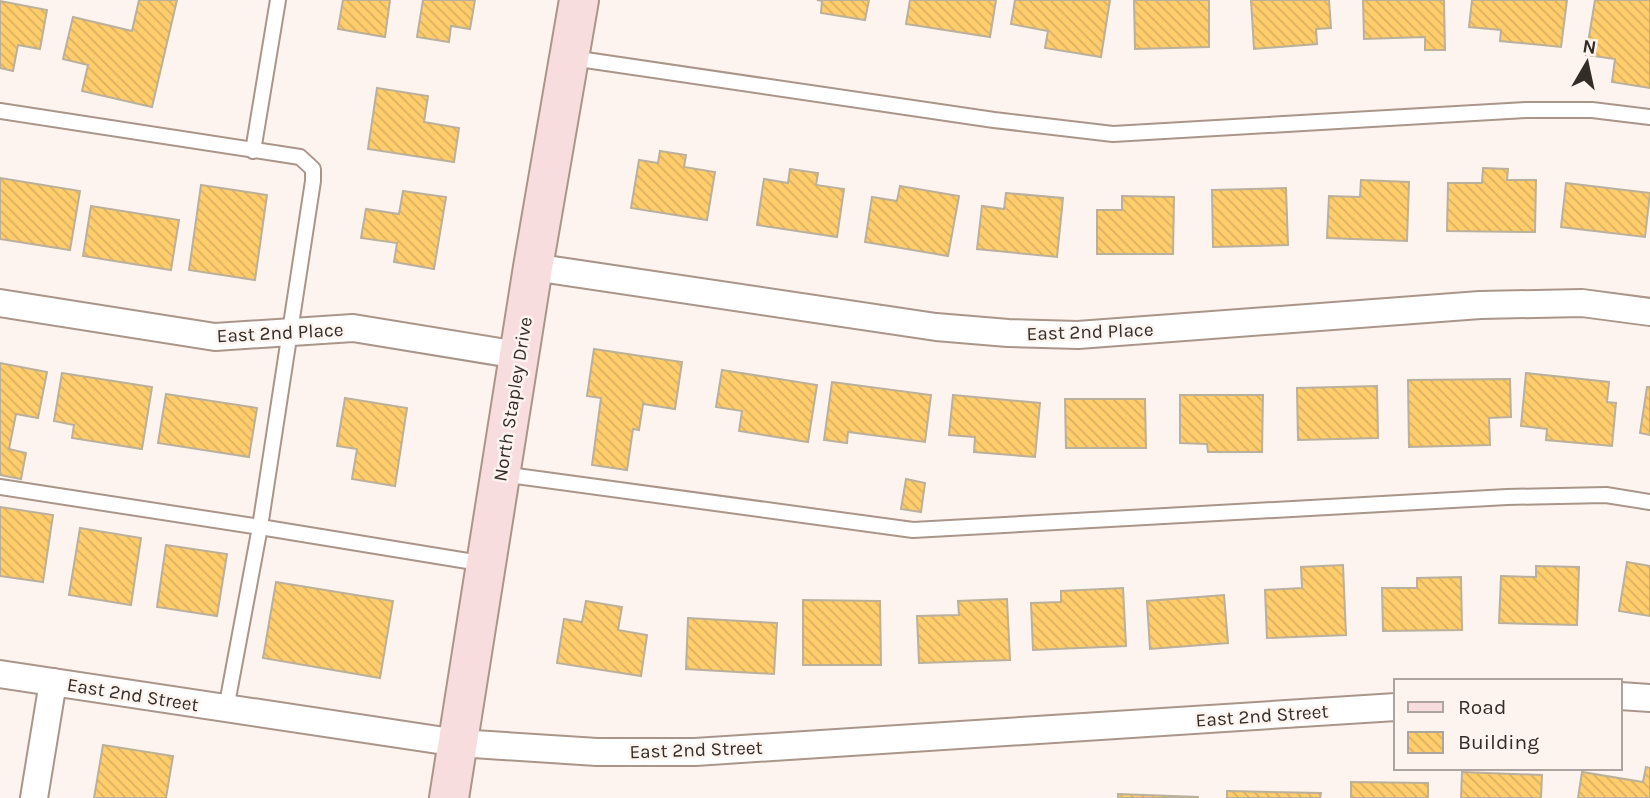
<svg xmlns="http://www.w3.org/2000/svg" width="1650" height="798" viewBox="0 0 1650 798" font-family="Karla,sans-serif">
  <defs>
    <pattern id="building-back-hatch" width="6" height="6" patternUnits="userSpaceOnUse" patternTransform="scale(1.75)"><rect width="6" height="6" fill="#ffcd6c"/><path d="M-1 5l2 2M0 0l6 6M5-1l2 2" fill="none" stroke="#dbb05e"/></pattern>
  </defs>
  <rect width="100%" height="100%" fill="#fdf4ef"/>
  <!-- building -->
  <g fill="url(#building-back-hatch)" stroke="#bbb09c" stroke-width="2">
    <polygon points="139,0 177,0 152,107 82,91 88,65 63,59 73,17 132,31"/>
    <polygon points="343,0 390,0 385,37 338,29"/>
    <polygon points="423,0 475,0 470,29 451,26 449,42 417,37"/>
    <polygon points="817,0 869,0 865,20 821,13 822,1"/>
    <polygon points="910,0 996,0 990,37 906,24"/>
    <polygon points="1015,0 1110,0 1101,57 1045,48 1048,31 1011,24"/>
    <polygon points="1134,0 1209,0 1209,47 1135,49"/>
    <polygon points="1251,0 1329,0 1331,28 1316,29 1317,44 1254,49"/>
    <polygon points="1363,0 1444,0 1445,50 1425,50 1425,37 1364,39"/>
    <polygon points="1472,0 1567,0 1561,47 1500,41 1501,30 1469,27"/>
    <polygon points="1595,0 1650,0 1650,88 1612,82 1615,59 1586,55"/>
    <polygon points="0,1 47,10 40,49 18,45 13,71 0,68"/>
    <polygon points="377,88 428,96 424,122 459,128 454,162 368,149"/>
    <polygon points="660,151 686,155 684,167 715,172 707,220 631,208 639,160 658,163"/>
    <polygon points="1483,168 1508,169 1507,180 1536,180 1535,232 1447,231 1448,183 1482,183"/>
    <polygon points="790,169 818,173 816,185 844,189 837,237 757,225 764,179 788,183"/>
    <polygon points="0,178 80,191 70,250 0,239"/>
    <polygon points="1361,180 1409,182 1407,241 1327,238 1329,196 1360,197"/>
    <polygon points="1566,183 1650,193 1645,237 1561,227"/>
    <polygon points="201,185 267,195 255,280 189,270"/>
    <polygon points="900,186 959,196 948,256 865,242 872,197 897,201"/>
    <polygon points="1286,188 1288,245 1213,247 1212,190"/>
    <polygon points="403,191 446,197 434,269 394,262 397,243 361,238 366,209 399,214"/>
    <polygon points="1006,193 1063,198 1057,257 977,249 982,206 1004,209"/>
    <polygon points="1122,196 1174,197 1173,254 1097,254 1097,210 1122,210"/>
    <polygon points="91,206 179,220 171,270 83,256"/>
    <polygon points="594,349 682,362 675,409 643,404 639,430 633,429 627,470 592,465 601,398 587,396"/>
    <polygon points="0,363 47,372 38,418 16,414 9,449 26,453 21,479 0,475"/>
    <polygon points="722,370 817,385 808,442 739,431 742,411 716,407"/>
    <polygon points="62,373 152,387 142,449 72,438 74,425 54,421"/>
    <polygon points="1526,373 1609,382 1607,402 1616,403 1612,446 1546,440 1547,429 1521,426"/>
    <polygon points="1510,379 1511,417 1489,418 1490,445 1409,447 1408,380"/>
    <polygon points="832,382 931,395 925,442 848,432 847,443 824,440"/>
    <polygon points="1377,386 1378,438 1298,440 1297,388"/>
    <polygon points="1647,387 1650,387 1650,435 1640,433"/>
    <polygon points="166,394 257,408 249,457 158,443"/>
    <polygon points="953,395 1040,403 1035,457 974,452 975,437 949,435"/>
    <polygon points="1180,395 1263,395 1262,452 1208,452 1207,444 1180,443"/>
    <polygon points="345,398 407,408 395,486 352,479 357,449 337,446"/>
    <polygon points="1065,399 1145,399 1146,448 1066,448"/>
    <polygon points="906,479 925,483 921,512 901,509"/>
    <polygon points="0,507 53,515 43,582 0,576"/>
    <polygon points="80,528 141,538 131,605 69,595"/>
    <polygon points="166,545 227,554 217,616 157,607"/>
    <polygon points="1627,562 1650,566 1650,616 1619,611"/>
    <polygon points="1343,565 1346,635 1267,638 1265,590 1302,588 1301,567"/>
    <polygon points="1536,566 1579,567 1577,625 1499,623 1501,576 1536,577"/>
    <polygon points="1461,577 1462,630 1383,631 1382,588 1417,588 1417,578"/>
    <polygon points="276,582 393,601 380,678 263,658"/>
    <polygon points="1123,588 1126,646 1033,650 1031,603 1061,602 1061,591"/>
    <polygon points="1224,595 1228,643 1150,649 1147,601"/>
    <polygon points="1007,599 1010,660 919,663 917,616 959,615 958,601"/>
    <polygon points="803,600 880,601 881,665 803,665"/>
    <polygon points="586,601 622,607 618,630 647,635 641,676 557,663 564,619 582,622"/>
    <polygon points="688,618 777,623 774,674 686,669"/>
    <polygon points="103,745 173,756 166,798 94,798"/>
    <polygon points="1646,767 1650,768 1650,798 1578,798 1582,772 1643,782"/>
    <polygon points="1462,772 1542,775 1541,798 1461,798"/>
    <polygon points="1351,782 1428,783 1428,798 1351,798"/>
    <polygon points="1227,791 1321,793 1320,798 1227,798"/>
    <polygon points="1118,794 1198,797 1198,798 1118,798"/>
  </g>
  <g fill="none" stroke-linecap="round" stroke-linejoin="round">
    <!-- service casing -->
    <g stroke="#aa958a" stroke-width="18">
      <g id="service">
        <polyline points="572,58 994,120 1113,134 1526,110 1592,110 1650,117"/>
        <polyline points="0,111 300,157 313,169 313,181 260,527 486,564"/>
        <polyline points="253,151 278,0"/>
        <polyline points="502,474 913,530 1507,497 1606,495 1650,502"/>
        <polyline points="0,487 260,527 226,709"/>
      </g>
    </g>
    <!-- minor casing -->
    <g stroke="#aa958a" stroke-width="30">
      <g id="minor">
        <polyline points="533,267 936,327 1008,333 1078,335 1480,305 1582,303 1650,312"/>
        <polyline points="0,303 215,337 353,328 518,355"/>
        <polyline points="0,674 458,743 597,752 695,752 1396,707"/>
        <polyline points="1620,696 1650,698"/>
        <polyline points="34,798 53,682"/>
      </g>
    </g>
    <!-- secondary casing -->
    <g stroke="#aa958a" stroke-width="42">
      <polyline id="secondary" points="449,798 533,267 579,0"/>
    </g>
    <!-- service -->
    <use href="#service" stroke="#fff" stroke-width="14"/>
    <!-- minor -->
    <use href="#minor" stroke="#fff" stroke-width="26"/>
    <!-- secondary -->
    <use href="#secondary" stroke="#f8ddde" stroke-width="38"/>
  </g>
  <g text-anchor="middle" stroke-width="5" stroke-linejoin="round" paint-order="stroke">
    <!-- street labels -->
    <g font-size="19" fill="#342c27" stroke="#fdf4ef">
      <text transform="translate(1090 331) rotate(-2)" y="7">East 2nd Place</text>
      <text transform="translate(280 332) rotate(-3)" y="7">East 2nd Place</text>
      <text transform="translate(512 399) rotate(-81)" y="7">North Stapley Drive</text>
      <text transform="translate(133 694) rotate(9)" y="7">East 2nd Street</text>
      <text transform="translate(1262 715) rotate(-4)" y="7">East 2nd Street</text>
      <text transform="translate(696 749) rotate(-2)" y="7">East 2nd Street</text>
    </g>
  </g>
  <!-- legend -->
  <rect x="1394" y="679" width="228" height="91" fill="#fdf4ef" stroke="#ada49f" stroke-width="2"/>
  <rect x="1408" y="702" width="35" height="10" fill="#f8ddde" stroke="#ada49f" stroke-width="2"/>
  <text x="1458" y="714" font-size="21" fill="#342c27">Road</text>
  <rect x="1408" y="732" width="35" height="21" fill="url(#building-back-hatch)" stroke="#ada49f" stroke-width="2"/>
  <text x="1458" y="749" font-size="21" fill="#342c27">Building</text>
  <!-- north arrow -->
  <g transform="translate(1587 63) rotate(9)" stroke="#fdf4ef" stroke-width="5" paint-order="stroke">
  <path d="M0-5L12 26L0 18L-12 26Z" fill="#342c27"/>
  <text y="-10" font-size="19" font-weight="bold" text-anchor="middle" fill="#342c27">N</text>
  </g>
</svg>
